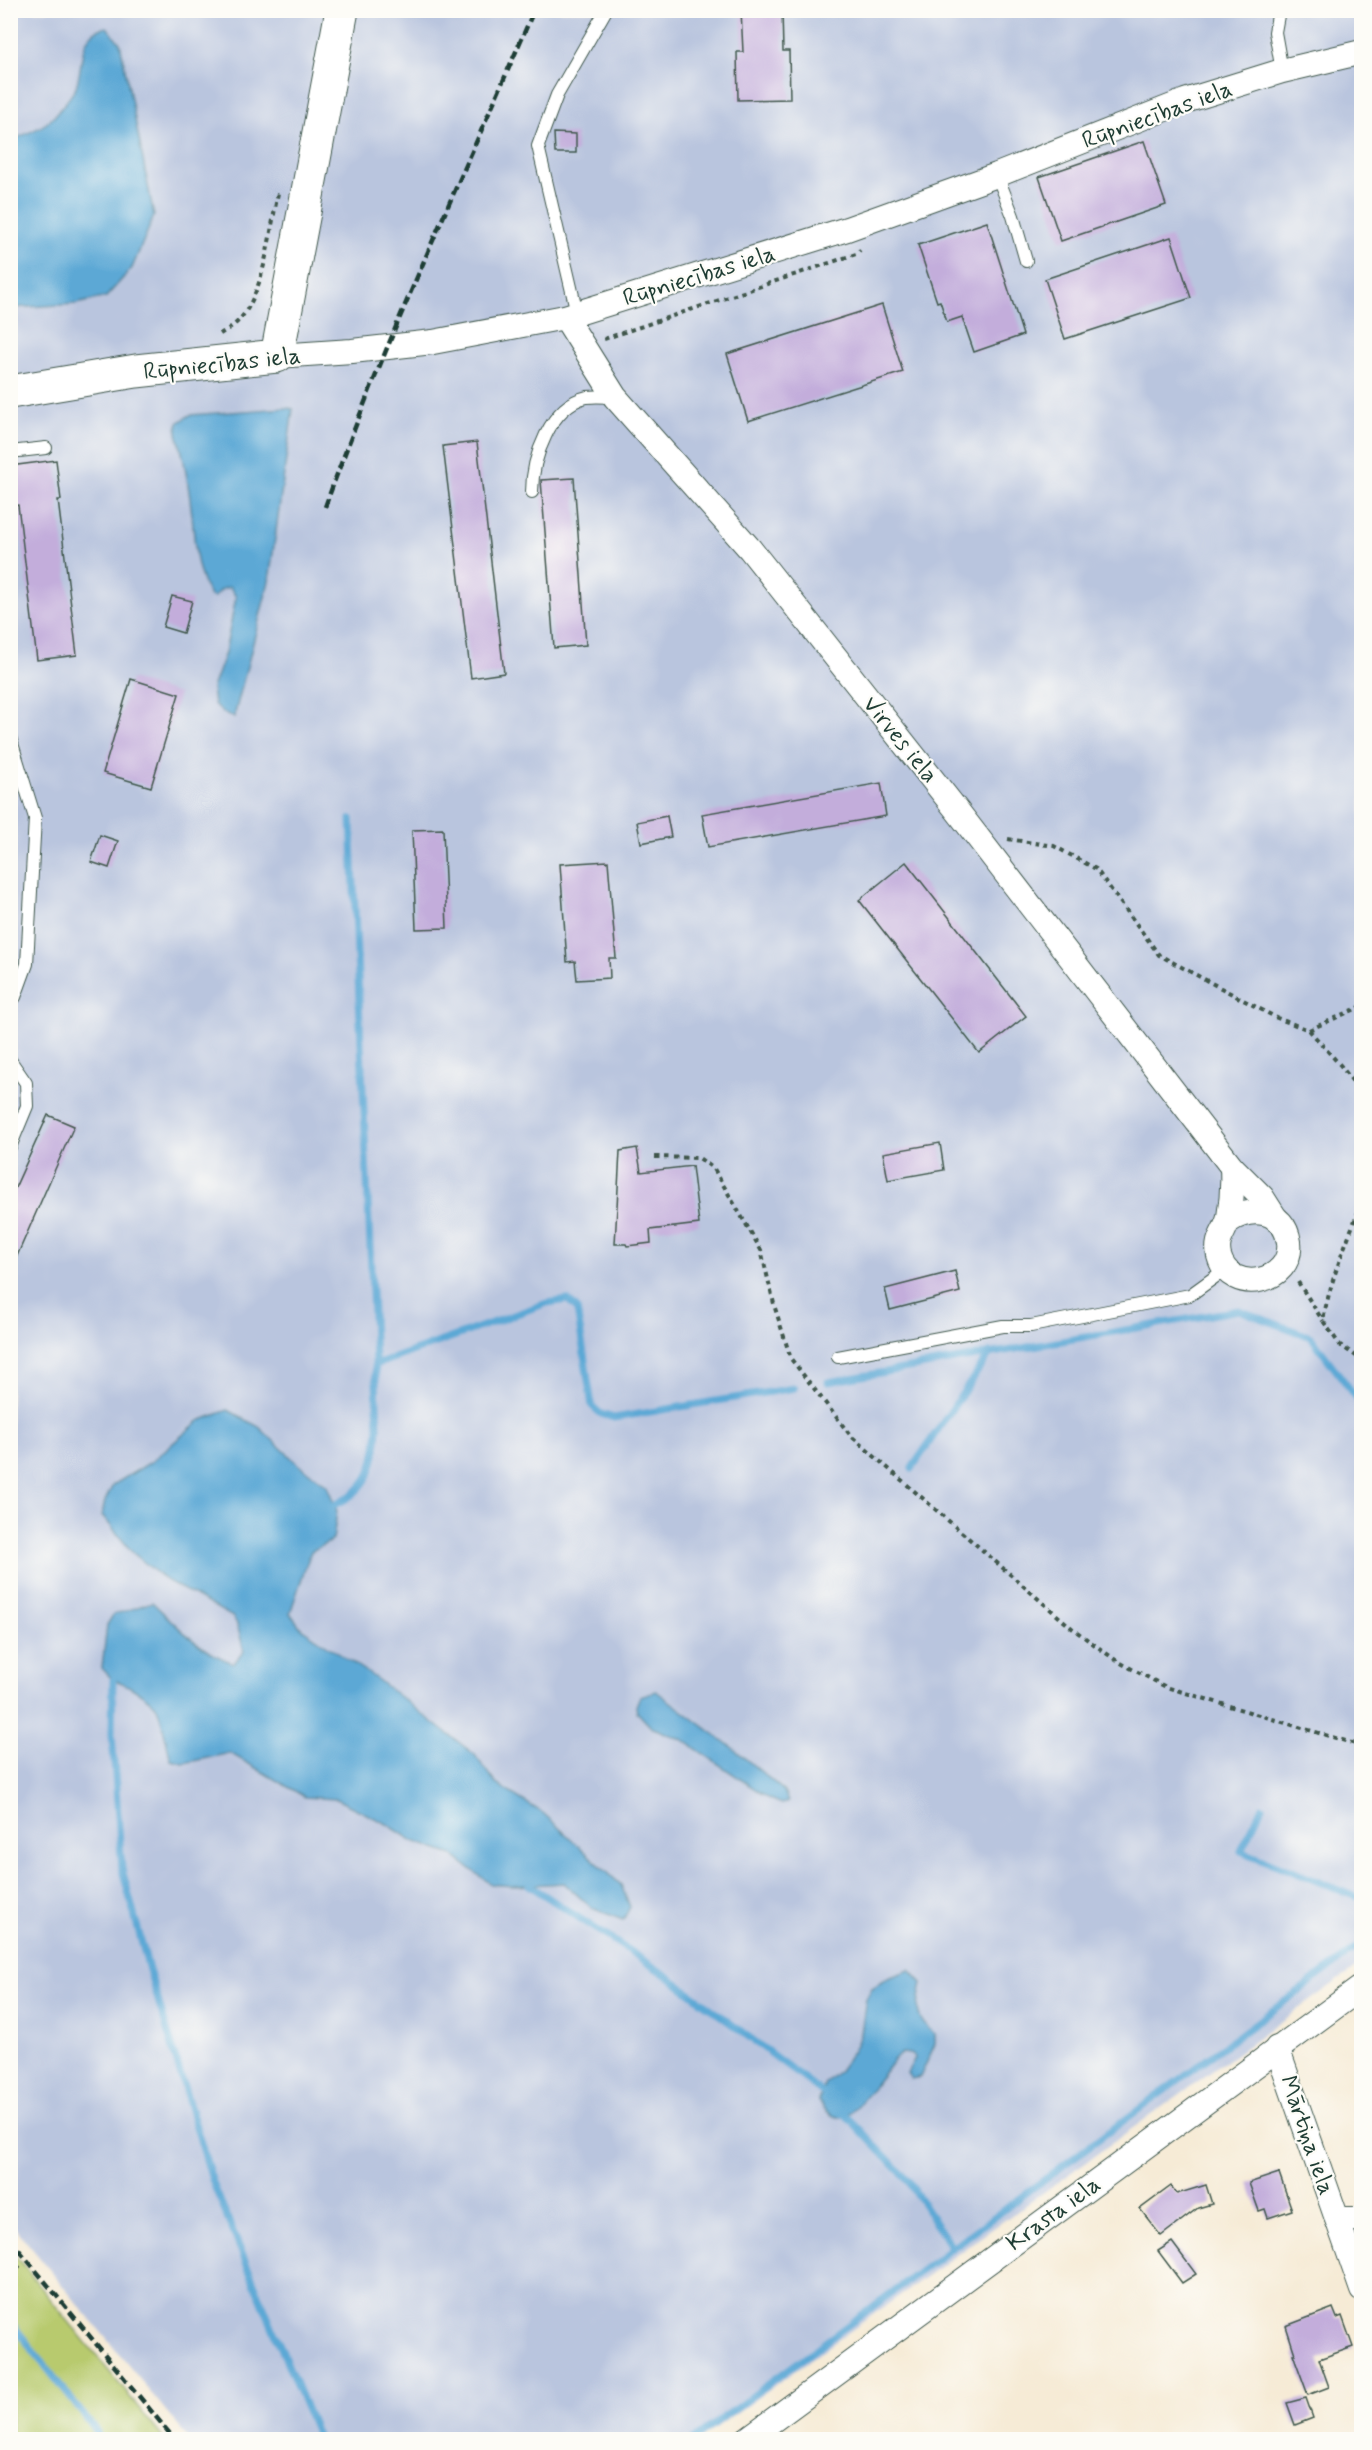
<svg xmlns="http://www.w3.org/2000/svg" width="1372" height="2450" viewBox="0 0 1372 2450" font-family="Mynerve,sans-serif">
  <rect width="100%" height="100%" fill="#fdfcf7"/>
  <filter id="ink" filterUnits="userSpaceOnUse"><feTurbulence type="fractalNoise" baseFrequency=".0167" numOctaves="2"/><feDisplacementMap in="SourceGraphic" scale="12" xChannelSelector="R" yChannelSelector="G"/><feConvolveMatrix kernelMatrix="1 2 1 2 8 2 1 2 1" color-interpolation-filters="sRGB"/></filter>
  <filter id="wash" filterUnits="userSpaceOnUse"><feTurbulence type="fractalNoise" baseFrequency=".008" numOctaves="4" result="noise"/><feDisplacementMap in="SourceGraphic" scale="24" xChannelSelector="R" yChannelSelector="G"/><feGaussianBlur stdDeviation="1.35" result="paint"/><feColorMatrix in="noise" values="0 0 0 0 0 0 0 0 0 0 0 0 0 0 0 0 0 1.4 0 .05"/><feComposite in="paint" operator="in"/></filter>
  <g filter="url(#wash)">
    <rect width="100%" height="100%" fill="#f6ebd6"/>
    <!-- industrial -->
    <polygon fill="#b9c5de" points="10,11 1361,11 1361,1964 700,2439 189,2439 11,2223"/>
    <!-- green -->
    <polygon fill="#b8ca6e" stroke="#6c8451" stroke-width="1.5" points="10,2250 18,2259 164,2439 11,2439"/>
    <!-- water -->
    <g fill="#5ca8d5" stroke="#3e7284" stroke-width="1.5">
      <path d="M107 27 120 43 154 216 132 268 106 297 76 304 11 308V141C22 135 38 130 48 122 55 117 71 96 75 89 85 67 76 32 107 27Z"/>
      <path d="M286 408 293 409 269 581 234 717 222 712 214 704 212 688 225 653 236 597 230 587 222 589 214 597 210 596C195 571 195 544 192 515 189 488 185 460 177 433L178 423 190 415Z"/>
      <path d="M228 1410 259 1427 298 1464 327 1485 337 1511 333 1540 311 1551 290 1613 301 1628 378 1680 474 1754 496 1784 543 1813 621 1885 630 1907 623 1920 592 1908 564 1883 513 1886 491 1884 452 1855 413 1841 387 1824 336 1799 305 1797 230 1753 184 1763 171 1760C167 1747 162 1718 157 1708 152 1699 123 1681 113 1680L102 1668 107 1625 113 1615 152 1602C177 1626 200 1652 234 1663L244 1651 237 1624 233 1617 164 1579 132 1552 102 1515 105 1501 113 1485 151 1462 199 1421Z"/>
      <polygon points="656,1691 734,1749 784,1791 788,1801 782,1804 770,1799 683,1740 651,1727 637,1712 636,1706 640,1696"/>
      <path d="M910 1970 922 1983C917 2006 913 2018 935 2034V2044L920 2077 911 2079 907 2073 915 2058 910 2054 902 2053 894 2059C886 2071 877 2082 868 2093 853 2112 839 2132 819 2101L825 2083 838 2072 853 2051 861 2034 866 1999 872 1988 888 1978Z"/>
    </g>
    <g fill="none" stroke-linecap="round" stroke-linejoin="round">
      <!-- stream -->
      <g stroke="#5ca8d5" stroke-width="7">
        <polyline points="375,1365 547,1303 568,1300 577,1309 592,1406 601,1414 614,1418 794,1388"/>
        <polyline points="828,1382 1239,1310 1311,1337 1362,1405"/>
        <polyline points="912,1468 990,1353"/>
        <path d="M334 1505C371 1489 376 1464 378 1427L351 819"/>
        <polyline points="113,1680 112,1734 122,1869 149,1970 213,2183 319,2440"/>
        <polyline points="1262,1807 1241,1851 1362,1899"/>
        <polyline points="529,1885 669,1977 822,2092"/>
        <polyline points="847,2116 907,2179 952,2248"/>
        <polyline points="10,2321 97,2432 98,2440"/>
        <polyline points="693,2440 1362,1944"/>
      </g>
    </g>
    <g id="blocks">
      <!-- building -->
      <g fill="#c3addb">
        <polygon points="741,10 782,10 783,51 789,51 790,99 738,100 737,52 743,52"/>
        <polygon points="554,133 576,134 576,153 555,153"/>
        <polygon points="1144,141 1166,205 1061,241 1039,177"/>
        <polygon points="987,222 1023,335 974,352 962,317 947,322 940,301 937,302 918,245"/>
        <polygon points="1171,237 1191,298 1065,339 1045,279"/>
        <polygon points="882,305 903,372 748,421 727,354"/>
        <polygon points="477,442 504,673 471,678 443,446"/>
        <polygon points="56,460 61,500 58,500 77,655 37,660 18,505 10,506 10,466"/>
        <polygon points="574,478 586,645 554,648 541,480"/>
        <polygon points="172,596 192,601 183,633 163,627"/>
        <polygon points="131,679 179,694 151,787 103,773"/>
        <polygon points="881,783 886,816 708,847 702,814"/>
        <polygon points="667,816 671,837 641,843 637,822"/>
        <polygon points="443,829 447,928 416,929 412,830"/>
        <polygon points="100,835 118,841 109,868 91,862"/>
        <polygon points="608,861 616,958 609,958 610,978 577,980 575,961 567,962 560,864"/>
        <polygon points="906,862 1026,1016 979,1053 859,900"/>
        <polygon points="48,1115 74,1126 10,1272 10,1199"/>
        <polygon points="940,1143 944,1170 888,1180 883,1153"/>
        <polygon points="637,1148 641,1172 692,1166 699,1224 650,1230 651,1243 627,1246 626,1244 615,1244 620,1151"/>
        <polygon points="955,1271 960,1292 890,1310 885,1289"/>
        <polygon points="1279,2173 1292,2210 1268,2218 1265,2209 1259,2211 1249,2183"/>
        <polygon points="1206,2185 1212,2204 1198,2208 1161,2236 1140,2209 1171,2186 1177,2194"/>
        <polygon points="1172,2242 1196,2274 1182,2283 1158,2251"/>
        <polygon points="1333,2308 1337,2318 1342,2316 1353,2347 1319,2359 1329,2387 1308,2395 1293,2354 1295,2354 1286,2326"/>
        <polygon points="1306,2398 1313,2418 1295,2425 1287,2403"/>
      </g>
    </g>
  </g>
  <g filter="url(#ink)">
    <use href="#blocks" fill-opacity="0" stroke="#3f574c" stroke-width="1.5"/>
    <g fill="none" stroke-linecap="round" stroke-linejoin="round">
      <!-- lane casing -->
      <g stroke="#3f574c" stroke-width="14">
        <g id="lane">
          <polyline points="1279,10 1275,32 1282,71"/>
          <polyline points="997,175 1013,216 1026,261"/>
          <polyline points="577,313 538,146 557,95 606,10"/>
          <polyline points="10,452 46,448"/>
          <path d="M532 492C532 459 550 405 587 397 596 396 607 397 615 397"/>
          <polyline points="10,737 35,818 27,964 15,997 10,1002"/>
          <polyline points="10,1060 26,1083 27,1106 10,1147"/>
          <polyline points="838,1357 1003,1326 1031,1326 1190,1295 1226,1269"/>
        </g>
      </g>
      <!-- street casing -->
      <g stroke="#3f574c" stroke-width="26">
        <g id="street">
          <polyline points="565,317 615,397 750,549 959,813 1232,1167 1262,1197 1276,1219"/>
          <polyline points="277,356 352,351 433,342 565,317 847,229 997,175 1185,101 1282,71 1362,52"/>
          <path d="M1229 1221C1251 1206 1284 1209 1289 1242 1294 1283 1230 1297 1219 1256 1215 1238 1226 1232 1229 1217 1232 1200 1233 1184 1232 1167"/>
          <polyline points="1277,2048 1362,2290"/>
          <polyline points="1337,2219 1362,2219"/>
          <polyline points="746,2440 1362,1987"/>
        </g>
      </g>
      <!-- primary casing -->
      <g stroke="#3f574c" stroke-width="35">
        <polyline id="primary" points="10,392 136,371 277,356 342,10"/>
      </g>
      <!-- path -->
      <g stroke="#3f574c" stroke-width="4" stroke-dasharray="4.5 4.5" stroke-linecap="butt">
        <path d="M220 334C226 330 234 326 239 320 265 292 270 230 278 193"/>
        <polyline points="604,339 856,254 860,250"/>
        <polyline points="1008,839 1054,846 1096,869 1159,955 1277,1018 1309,1030 1341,1066 1362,1094"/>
        <polyline points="1309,1030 1362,1006"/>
        <polyline points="655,1157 699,1158 714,1169 761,1250 775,1308 791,1359 851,1436 1073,1629 1117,1661 1166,1687 1362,1746"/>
        <path d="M1362 1202C1347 1241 1330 1280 1323 1321L1340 1345 1362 1360"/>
        <polyline points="1298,1282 1323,1321"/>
        <polyline points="10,2259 23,2271"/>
      </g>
      <!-- lane -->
      <use href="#lane" stroke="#fff" stroke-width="12"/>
      <!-- street -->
      <use href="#street" stroke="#fff" stroke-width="24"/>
      <!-- primary -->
      <use href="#primary" stroke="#fff" stroke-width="33"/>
      <!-- rail -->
      <g stroke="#1f3d34" stroke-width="4.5" stroke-dasharray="9 4.5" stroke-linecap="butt">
        <path d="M325 507C386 338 463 175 534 10"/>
        <polyline points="10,2239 175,2440"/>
      </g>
    </g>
  </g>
  <g text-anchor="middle" stroke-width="4.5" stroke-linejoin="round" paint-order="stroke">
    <!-- street labels -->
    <g font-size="24" fill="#1f3d34" stroke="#fdfcf7">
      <text transform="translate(1157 114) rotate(-20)" y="8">Rūpniecības iela</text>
      <text transform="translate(699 275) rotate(-17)" y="8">Rūpniecības iela</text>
      <text transform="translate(222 363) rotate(-6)" y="8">Rūpniecības iela</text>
      <text transform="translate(901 739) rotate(51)" y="8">Virves iela</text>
      <text transform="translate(1308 2135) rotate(71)" y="8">Mārtiņa iela</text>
      <text transform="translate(1053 2213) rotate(-36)" y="8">Krasta iela</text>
    </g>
  </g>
  <!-- margin -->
  <rect width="1372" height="2450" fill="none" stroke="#fdfcf7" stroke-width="36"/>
</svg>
